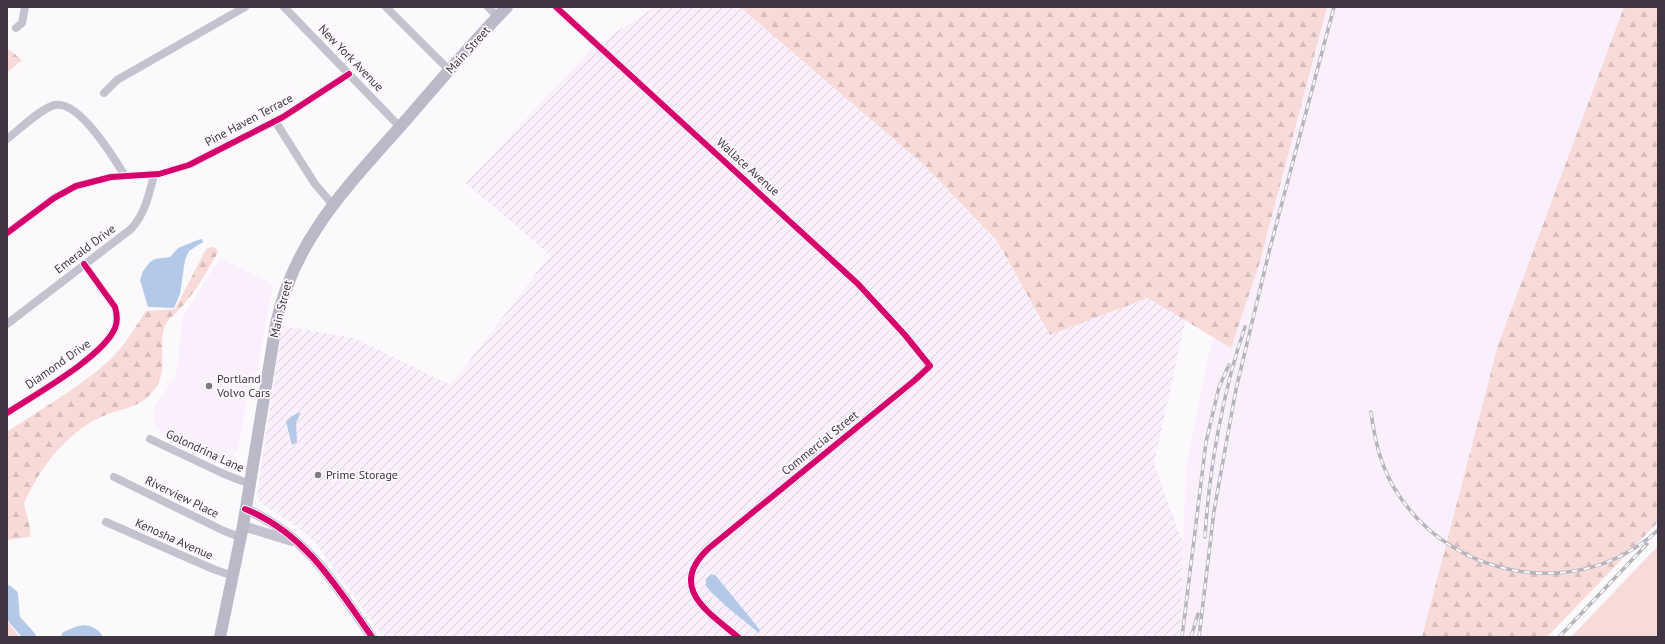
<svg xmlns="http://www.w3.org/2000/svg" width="1665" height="644" viewBox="0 0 1665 644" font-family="'PT Sans',sans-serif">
  <defs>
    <pattern id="industrial-furrows" width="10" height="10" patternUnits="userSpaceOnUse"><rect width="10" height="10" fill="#faeffd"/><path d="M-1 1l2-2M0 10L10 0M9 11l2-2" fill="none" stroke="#d7ceda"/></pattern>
    <pattern id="forest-firs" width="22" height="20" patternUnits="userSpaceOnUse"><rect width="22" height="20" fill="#f8dbd9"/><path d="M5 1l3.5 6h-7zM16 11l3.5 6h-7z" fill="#d6bdbb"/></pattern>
  </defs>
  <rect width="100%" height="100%" fill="#fcf9fd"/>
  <!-- built -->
  <g fill="#faeffd">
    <polygon points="1315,7 1624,7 1498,345 1422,637 1180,637 1186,467 1209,354"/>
    <polygon points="220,258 273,284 257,372 250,379 238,450 230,458 223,459 165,434 157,427 153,419 155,406 176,376 183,316"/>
  </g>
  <!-- industrial -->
  <polygon fill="url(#industrial-furrows)" points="655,7 740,7 925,166 997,242 1050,335 1194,281 1154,464 1183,544 1180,637 383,637 315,542 295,525 261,503 257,497 282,326 354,338 451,385 550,255 466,183 593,47"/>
  <!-- forest -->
  <g fill="url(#forest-firs)">
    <polygon points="740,7 1327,7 1259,265 1231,348 1148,298 1050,335 997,241 925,166"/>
    <polygon points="1624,7 1658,7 1658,522 1547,637 1422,637 1498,345"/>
    <polygon points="7,48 22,60 7,73"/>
    <path d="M211 247 216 248 218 252C206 273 194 295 177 312 172 317 165 321 164 329 158 349 169 372 154 390 140 409 121 408 101 417 67 432 38 470 24 504L30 527V537L7 540V432C40 410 83 385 112 358 126 344 135 327 146 311L175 309 206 249Z"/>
  </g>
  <!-- park -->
  <g fill="#f8dbd9">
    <polygon points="1658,546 1658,637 1571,637"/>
    <polygon points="7,621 20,637 7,637"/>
  </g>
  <!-- water -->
  <g fill="#b3c9e7">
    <polygon points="198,240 202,239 203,242 189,251 185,260 180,294 174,308 148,307 140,280 143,271 150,262 155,259 170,257 178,248"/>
    <polygon points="301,412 296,423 297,442 292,445 286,421 292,416"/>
    <polygon points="711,574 716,576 760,630 759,633 727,607 711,592 706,586 706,579"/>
  </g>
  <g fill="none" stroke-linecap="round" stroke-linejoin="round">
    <!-- river -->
    <g stroke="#b3c9e7" stroke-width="12">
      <polyline points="7,591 12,595 14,619 30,637"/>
      <path d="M67 637C78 632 87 627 96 637"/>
    </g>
    <!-- minor -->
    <g stroke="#c3c2cf" stroke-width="8">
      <polyline points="284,7 400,127"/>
      <polyline points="386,7 450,71"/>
      <polyline points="488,7 498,17"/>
      <path d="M556 7 858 284 905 335 930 366 915 380 709 548C667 587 707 611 738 637"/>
      <polyline points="16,28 22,23 25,7"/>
      <polyline points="104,93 117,80 245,7"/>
      <polyline points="275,121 315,184 333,205"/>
      <path d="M7 139C19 130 41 108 55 105 79 100 114 158 125 176"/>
      <polyline points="7,233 54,198 76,186 111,177 159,174 189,165 283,117 349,74"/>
      <path d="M7 324 131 229C145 214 149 195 154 175"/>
      <path d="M7 413C34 395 103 357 115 328 118 321 117 314 115 307L84 264"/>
      <polyline points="150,439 224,474 250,484"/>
      <polyline points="114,477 224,531 240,537"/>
      <polyline points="106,522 213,569 233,576"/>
    </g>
    <!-- tertiary -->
    <g stroke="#c3c2cf" stroke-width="10">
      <path d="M245 509C305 533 337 587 372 637"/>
      <polyline points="243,526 292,541"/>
    </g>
    <!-- primary -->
    <path stroke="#bbb9c8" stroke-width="12" d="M220 637 243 526 276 324C294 238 350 184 406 120 439 82 472 43 507 7"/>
    <!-- rail casing -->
    <g stroke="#b6b4bd" stroke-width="3.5">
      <g id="rail">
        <path d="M1371 412C1375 442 1382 472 1400 497 1457 581 1582 601 1658 530"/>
        <path d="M1205 537C1209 470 1223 390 1245 327"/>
        <polyline points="1182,637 1206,442 1219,387 1229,365"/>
        <polyline points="1191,637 1198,614"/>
        <polyline points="1199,637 1214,511 1236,389 1270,248 1334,7"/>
        <polyline points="1559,637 1647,544"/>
      </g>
    </g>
    <!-- rail -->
    <use href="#rail" stroke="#fdf8fe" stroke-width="2" stroke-dasharray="6" stroke-linecap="butt"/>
    <!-- cycleway casing -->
    <g stroke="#fdf8fe" stroke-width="8">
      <g id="cycleway">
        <path d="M556 7 858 284 905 335 930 366 915 380 709 548C667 587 707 611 738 637"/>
        <polyline points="7,233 54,198 76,186 111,177 159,174 189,165 283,117 349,74"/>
        <path d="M7 413C34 395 103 357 115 328 118 321 117 314 115 307L84 264"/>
        <path d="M245 509C305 533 337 587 372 637"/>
      </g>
    </g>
    <!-- cycleway -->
    <use href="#cycleway" stroke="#d6006c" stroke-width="6"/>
  </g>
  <!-- markers -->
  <g fill="#827a83" stroke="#fdf8fe" stroke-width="1.5">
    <circle cx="209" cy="386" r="4"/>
    <circle cx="318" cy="475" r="4"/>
  </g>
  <g text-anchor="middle" stroke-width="3.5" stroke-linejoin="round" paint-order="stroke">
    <!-- street labels -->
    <g font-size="12" fill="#403642" stroke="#fdf8fe">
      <text transform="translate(468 50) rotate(-48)" y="4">Main Street</text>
      <text transform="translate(351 58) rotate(46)" y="4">New York Avenue</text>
      <text transform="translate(249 120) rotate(-28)" y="4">Pine Haven Terrace</text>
      <text transform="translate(748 167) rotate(42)" y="4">Wallace Avenue</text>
      <text transform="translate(85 249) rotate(-37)" y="4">Emerald Drive</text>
      <text transform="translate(281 309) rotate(-76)" y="4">Main Street</text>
      <text transform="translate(58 364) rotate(-35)" y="4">Diamond Drive</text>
      <text transform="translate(820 443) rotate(-39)" y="4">Commercial Street</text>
      <text transform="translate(205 451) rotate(25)" y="4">Golondrina Lane</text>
      <text transform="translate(182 497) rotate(26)" y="4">Riverview Place</text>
      <text transform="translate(174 539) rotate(24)" y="4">Kenosha Avenue</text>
    </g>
    <!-- poi labels -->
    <g font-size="12" fill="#403642" stroke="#fdf8fe" text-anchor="start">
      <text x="217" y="383">Portland<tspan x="217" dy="14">Volvo Cars</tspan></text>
      <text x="326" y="479">Prime Storage</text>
    </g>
  </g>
  <!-- border -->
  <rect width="1665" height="644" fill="none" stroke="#403642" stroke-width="16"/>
</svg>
